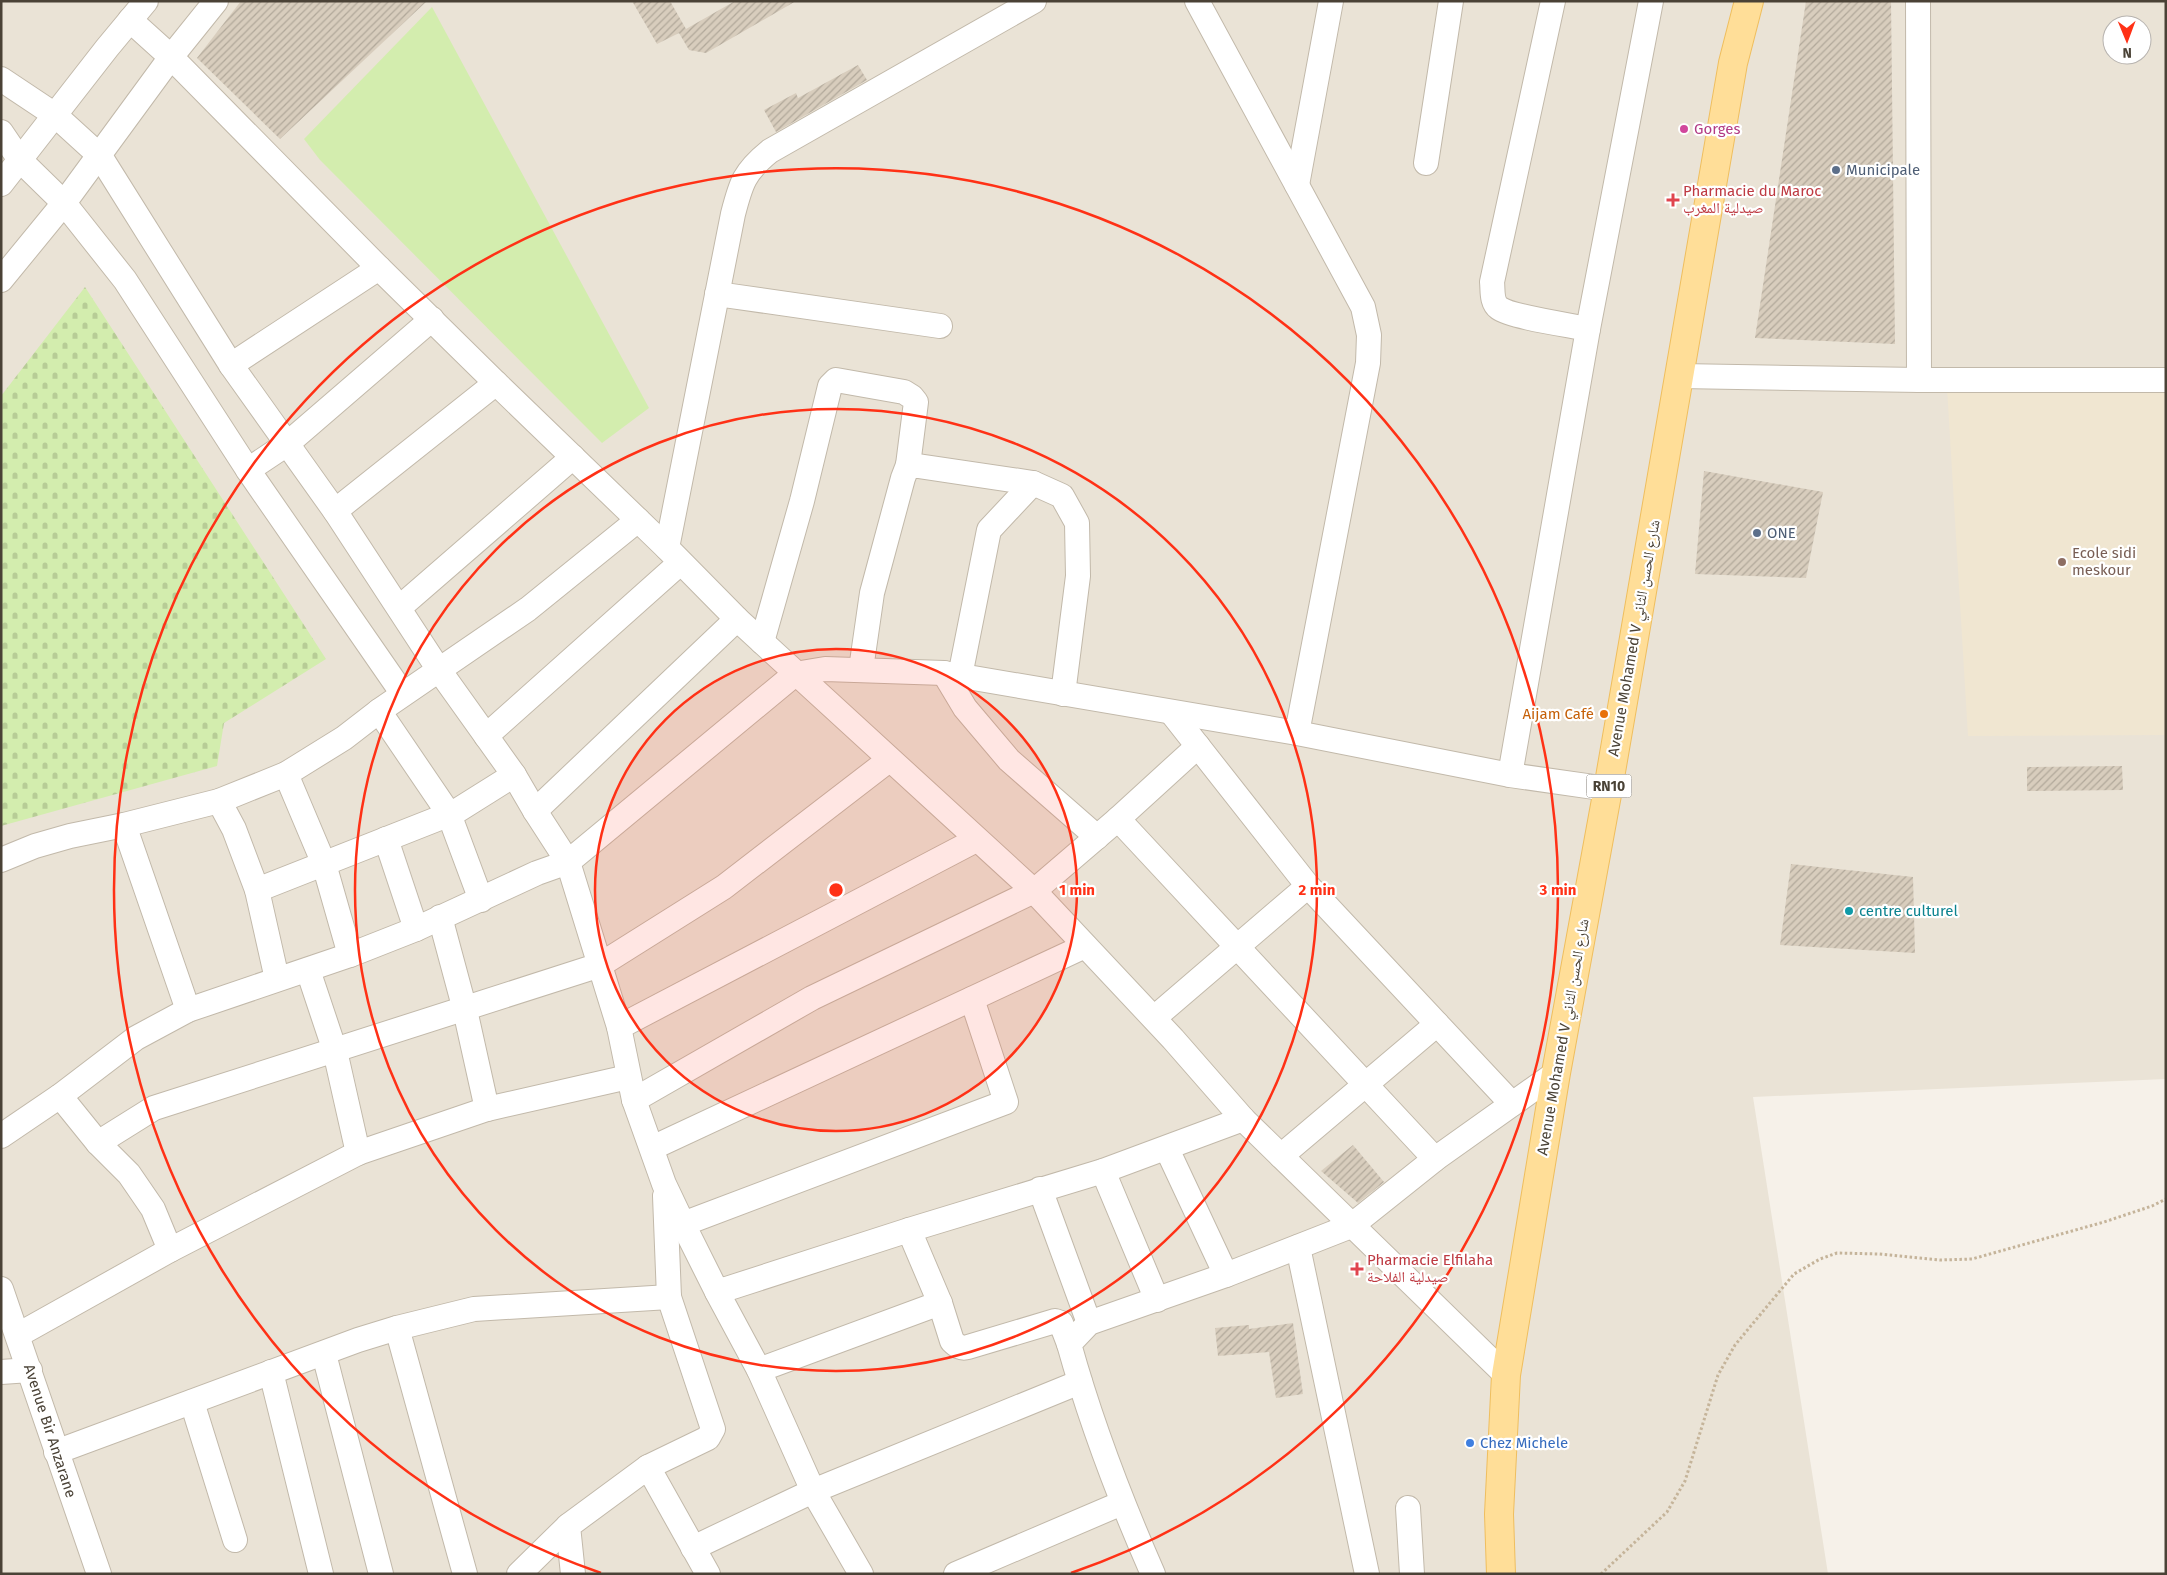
<svg xmlns="http://www.w3.org/2000/svg" width="2167" height="1575" viewBox="0 0 2167 1575" font-family="'Fira Sans','Noto Naskh Arabic',sans-serif">
  <defs>
    <pattern id="cemetery-stones" width="16" height="16" patternUnits="userSpaceOnUse" patternTransform="scale(1.25)"><rect width="16" height="16" fill="#d3edae"/><path d="M2 7V4a2 2 0 0 1 4 0v3zM10 15v-3a2 2 0 0 1 4 0v3z" fill="#b7cc96"/></pattern>
    <pattern id="building-hatch" width="6" height="6" patternUnits="userSpaceOnUse" patternTransform="scale(1.25)"><rect width="6" height="6" fill="#d8cdbd"/><path d="M-1 1l2-2M0 6l6-6M5 7l2-2" fill="none" stroke="#b1a89a"/></pattern>
  </defs>
  <rect width="100%" height="100%" fill="#f6f1e9"/>
  <!-- residential -->
  <path fill="#eae3d6" fill-rule="evenodd" d="M1 1H2166V1079L1753 1097 1828 1574H1ZM2112 25H2142V55H2112Z"/>
  <!-- education -->
  <polygon fill="#f0e6d1" points="1946,371 2166,388 2166,735 1968,736"/>
  <!-- cemetery -->
  <polygon fill="url(#cemetery-stones)" points="85,287 326,659 224,723 217,766 1,826 1,396"/>
  <!-- green -->
  <polygon fill="#d3edae" points="432,7 649,408 602,443 320,160 304,139"/>
  <!-- building -->
  <g fill="url(#building-hatch)">
    <polygon points="241,1 427,1 280,139 197,58"/>
    <polygon points="632,1 670,1 686,29 735,1 796,1 706,53 689,50 679,33 685,30 657,44"/>
    <polygon points="1806,1 1891,1 1895,344 1755,338"/>
    <polygon points="858,65 867,80 776,132 764,110 796,93 798,98"/>
    <polygon points="1704,471 1823,492 1806,578 1695,574"/>
    <polygon points="2122,766 2123,790 2027,791 2027,767"/>
    <polygon points="1791,864 1913,877 1915,953 1780,945"/>
    <polygon points="1353,1145 1384,1182 1358,1203 1321,1171"/>
    <polygon points="1293,1323 1303,1394 1276,1398 1269,1352 1218,1356 1215,1328 1249,1325 1249,1329"/>
  </g>
  <g fill="none" stroke-linecap="round" stroke-linejoin="round">
    <!-- minor casing -->
    <g stroke="#c2b9aa" stroke-width="26">
      <g id="minor">
        <polyline points="1197,1 1363,307 1369,335 1368,363 1297,733"/>
        <path d="M1553 1 1492 282C1493 290 1491 302 1499 308 1511 317 1569 325 1588 329"/>
        <polyline points="1918,1 1919,380"/>
        <polyline points="130,20 171,57 379,268 496,383 667,548 737,619 1034,891 1173,1039 1243,1119 1506,1375"/>
        <polyline points="1,79 55,115 100,156 231,365 335,511 439,670 514,775 535,811 568,862 619,1027 634,1100 664,1184 683,1224 717,1292 909,1230 1103,1171 1243,1119"/>
        <polyline points="1,132 20,160 64,203 125,280 248,470 403,694"/>
        <polyline points="1426,163 1451,1"/>
        <polyline points="1,184 107,48 146,1"/>
        <polyline points="1297,185 1331,1"/>
        <polyline points="1,280 64,203 171,57 216,1"/>
        <polyline points="717,294 940,326"/>
        <polyline points="231,365 379,268"/>
        <polyline points="1680,376 1919,380 2166,380"/>
        <polyline points="248,470 287,444 432,319"/>
        <polyline points="335,511 496,383"/>
        <path d="M667 548 733 214C741 183 744 172 770 151L1034 1"/>
        <polyline points="399,608 573,457"/>
        <polyline points="762,642 802,501 830,386 836,380 904,392 912,397 916,402 908,465"/>
        <polyline points="861,669 872,593 903,478 908,465 918,466 1033,483 1062,496 1077,523 1078,576 1063,694"/>
        <polyline points="944,673 965,708 1009,760 1097,837"/>
        <polyline points="960,676 989,530 1033,483"/>
        <polyline points="379,711 449,814 481,900"/>
        <polyline points="1171,712 1308,886 1512,1104"/>
        <polyline points="486,736 680,563"/>
        <polyline points="286,774 324,864 350,955"/>
        <polyline points="1510,775 1588,329 1651,1"/>
        <polyline points="219,801 234,829 257,890 277,979"/>
        <polyline points="535,811 737,619"/>
        <polyline points="1118,819 1435,1159"/>
        <polyline points="124,825 188,1010"/>
        <polyline points="386,839 416,929"/>
        <polyline points="1,860 35,846 70,836 124,825 219,801 286,774 344,738 379,711 528,609 638,520"/>
        <polyline points="257,890 455,812 514,775"/>
        <polyline points="440,917 465,1010 487,1109"/>
        <polyline points="308,970 335,1051 358,1153"/>
        <polyline points="1154,1018 1308,886"/>
        <polyline points="619,1027 976,840"/>
        <polyline points="60,1096 98,1143 129,1174 153,1209 170,1250"/>
        <polyline points="634,1100 812,998 1034,891 1118,819 1198,746"/>
        <polyline points="1,1136 60,1096 136,1038 188,1010 350,955 416,929 537,873 568,862 795,674 825,669 944,673 1297,733 1510,775 1608,789"/>
        <polyline points="98,1143 154,1108 600,965 724,887 889,760"/>
        <polyline points="652,1148 1085,946"/>
        <polyline points="1167,1149 1226,1275"/>
        <polyline points="1281,1156 1437,1024"/>
        <polyline points="1103,1171 1157,1300"/>
        <polyline points="1040,1189 1089,1323"/>
        <polyline points="683,1224 1006,1102 972,999"/>
        <path d="M909 1230 940 1303 952 1341C957 1346 961 1349 968 1347L1055 1321 1061 1323 1069 1344"/>
        <polyline points="1298,1247 1367,1574"/>
        <polyline points="1,1289 99,1574"/>
        <polyline points="717,1292 759,1370 813,1491 861,1574"/>
        <polyline points="397,1328 465,1574"/>
        <polyline points="18,1335 170,1250 358,1153 487,1109 628,1077"/>
        <polyline points="324,1354 381,1574"/>
        <polyline points="759,1370 940,1303"/>
        <polyline points="1,1372 30,1370"/>
        <polyline points="271,1372 321,1574"/>
        <polyline points="192,1402 235,1540"/>
        <polyline points="56,1452 358,1340 397,1328 474,1309 669,1297"/>
        <polyline points="648,1467 708,1438 713,1429 669,1297 665,1196"/>
        <polyline points="1408,1508 1412,1574"/>
        <polyline points="693,1548 813,1491 1080,1382"/>
        <polyline points="519,1574 568,1526"/>
        <polyline points="573,1574 568,1526 648,1467 708,1574"/>
        <polyline points="956,1574 1122,1503"/>
        <path d="M1153 1574C1120 1499 1091 1423 1069 1344L1089 1323 1226 1275 1351 1226 1435 1159 1556 1073"/>
      </g>
    </g>
    <!-- major casing -->
    <g stroke="#efbe5e" stroke-width="30">
      <polyline id="major" points="1501,1574 1499,1514 1506,1375 1556,1073 1608,789 1733,63 1749,1"/>
    </g>
    <!-- path -->
    <polyline stroke="#c5b49a" stroke-width="3" stroke-dasharray="2.5 2.5" stroke-linecap="butt" points="1601,1574 1667,1512 1685,1481 1718,1375 1735,1345 1794,1274 1820,1259 1837,1253 1879,1254 1940,1260 1972,1259 2104,1222 2152,1206 2166,1199"/>
    <!-- minor -->
    <use href="#minor" stroke="#fff" stroke-width="24"/>
    <!-- major -->
    <use href="#major" stroke="#ffde98" stroke-width="28"/>
  </g>
  <!-- distance rings -->
  <circle cx="836" cy="890" r="241" fill="#ff3116" fill-opacity=".12"/>
  <g fill="none" stroke="#ff3116" stroke-width="2.5">
    <circle cx="836" cy="890" r="241"/>
    <circle cx="836" cy="890" r="481"/>
    <path d="M601 1573A722 722 0 1 1 1071 1573"/>
  </g>
  <!-- markers -->
  <circle fill="#d1479c" stroke="#fff" stroke-width="2" cx="1684" cy="129" r="5"/>
  <g fill="#5c6f8a" stroke="#fff" stroke-width="2">
    <circle cx="1836" cy="170" r="5"/>
    <circle cx="1757" cy="533" r="5"/>
  </g>
  <g fill="#e0444e" stroke="#fff" stroke-width="2">
    <path d="M1670.5 192.5h5v5h5v5h-5v5h-5v-5h-5v-5h5z"/>
    <path d="M1354.5 1261.5h5v5h5v5h-5v5h-5v-5h-5v-5h5z"/>
  </g>
  <circle fill="#8d6e63" stroke="#fff" stroke-width="2" cx="2062" cy="562" r="5"/>
  <circle fill="#e8710a" stroke="#fff" stroke-width="2" cx="1604" cy="714" r="5"/>
  <circle fill="#0f9aa8" stroke="#fff" stroke-width="2" cx="1849" cy="911" r="5"/>
  <circle fill="#3f7fe0" stroke="#fff" stroke-width="2" cx="1470" cy="1443" r="5"/>
  <g text-anchor="middle" stroke-width="4.5" stroke-linejoin="round" paint-order="stroke">
    <!-- shield labels -->
    <rect fill="#fff" stroke="#807b72" stroke-width="1" x="1586.5" y="774.5" width="45" height="23" rx="4"/>
    <g font-size="14" font-weight="bold" fill="#4a4236">
      <text x="1609" y="791">RN10</text>
    </g>
    <!-- hotel labels -->
    <g font-size="15" fill="#b23c85" stroke="#fff" text-anchor="start">
      <text x="1694" y="134">Gorges</text>
    </g>
    <!-- service labels -->
    <g font-size="15" fill="#4e5e75" stroke="#fff" text-anchor="start">
      <text x="1846" y="175">Municipale</text>
      <text x="1767" y="538">ONE</text>
    </g>
    <!-- health labels -->
    <g font-size="15" fill="#be3a42" stroke="#fff" text-anchor="start">
      <text x="1683" y="196">Pharmacie du Maroc<tspan x="1683" dy="17">صيدلية المغرب</tspan></text>
      <text x="1367" y="1265">Pharmacie Elfilaha<tspan x="1367" dy="17">صيدلية الفلاحة</tspan></text>
    </g>
    <!-- education labels -->
    <g font-size="15" fill="#785e54" stroke="#fff" text-anchor="start">
      <text x="2072" y="558">Ecole sidi<tspan x="2072" dy="17">meskour</tspan></text>
    </g>
    <!-- street labels -->
    <g font-size="15" fill="#4a4236" stroke="#fff">
      <text transform="translate(1634 638) rotate(-80)" y="5">Avenue Mohamed V شارع الحسن الثاني</text>
      <text transform="translate(1563 1037) rotate(-80)" y="5">Avenue Mohamed V شارع الحسن الثاني</text>
      <text transform="translate(50 1431) rotate(72)" y="5">Avenue Bir Anzarane</text>
    </g>
    <!-- food labels -->
    <g font-size="15" fill="#c56008" stroke="#fff" text-anchor="end">
      <text x="1594" y="719">Aijam Café</text>
    </g>
    <!-- culture labels -->
    <g font-size="15" fill="#0d838f" stroke="#fff" text-anchor="start">
      <text x="1859" y="916">centre culturel</text>
    </g>
    <!-- shop labels -->
    <g font-size="15" fill="#366cbe" stroke="#fff" text-anchor="start">
      <text x="1480" y="1448">Chez Michele</text>
    </g>
  </g>
  <circle cx="836" cy="890" r="8" fill="#ff3116" stroke="#fff" stroke-width="2.5"/>
  <g font-size="15" text-anchor="middle" font-weight="bold" fill="#ff3116" stroke="#fff" stroke-width="4.5" stroke-linejoin="round" paint-order="stroke">
    <text x="1077" y="895">1 min</text>
    <text x="1317" y="895">2 min</text>
    <text x="1558" y="895">3 min</text>
  </g>
  <!-- border -->
  <rect width="2167" height="1575" fill="none" stroke="#4a4236" stroke-width="5"/>
  <!-- north arrow -->
  <g transform="translate(2127 40) rotate(179)"><circle r="24" fill="#ffffff" stroke="#b7b3af"/>
  <path d="M0-4L9 19L0 12L-9 19Z" fill="#ff3116"/>
  <text y="-8" font-size="14" font-weight="bold" text-anchor="middle" fill="#4a4236">N</text>
  </g>
</svg>
